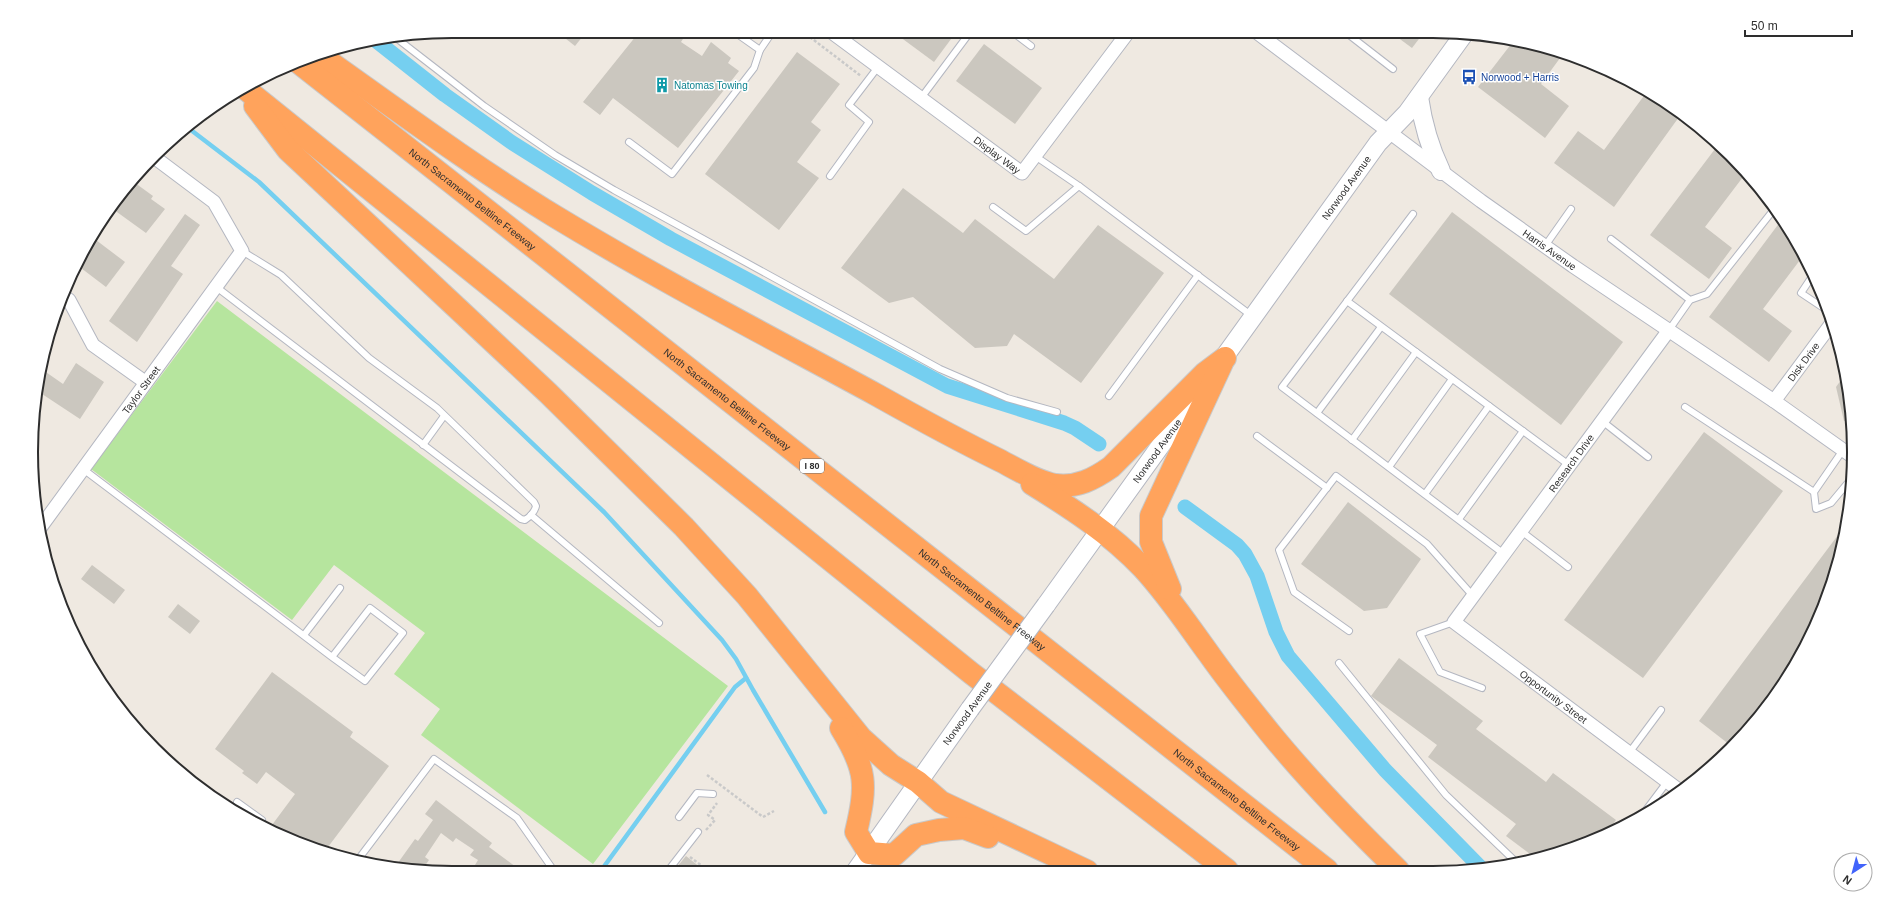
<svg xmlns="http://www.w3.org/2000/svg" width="1885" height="904" viewBox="0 0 1885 904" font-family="Arial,sans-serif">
  <rect width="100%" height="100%" fill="#efe9e1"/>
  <!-- green -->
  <polygon fill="#b6e59e" points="217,301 728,686 593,864 421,735 440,709 394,674 425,633 334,565 292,620 91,469"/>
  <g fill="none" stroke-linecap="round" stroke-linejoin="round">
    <!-- stream -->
    <g stroke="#75cff0" stroke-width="4.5">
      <polyline points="187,127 259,182 604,512 722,640 736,659 753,690 825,812"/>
      <polyline points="600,872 735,687 746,678"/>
    </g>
    <!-- canal -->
    <g stroke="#75cff0" stroke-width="15">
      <polyline points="374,39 445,95 511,142 592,193 671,239 947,386 1064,423 1075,428 1099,444"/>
      <polyline points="1185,507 1237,545 1245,554 1257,576 1276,632 1288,656 1385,770 1482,869"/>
    </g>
  </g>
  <!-- building -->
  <g fill="#cbc7bf">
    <polygon points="556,31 587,31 575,46"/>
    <polygon points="640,31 688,31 681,42 702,56 711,42 731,58 728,63 739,71 678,148 613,98 600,115 583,102"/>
    <polygon points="892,31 957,31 934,62"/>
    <polygon points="1389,31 1425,31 1412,48"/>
    <polygon points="1515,39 1563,54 1541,84 1569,106 1545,138 1478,87"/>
    <polygon points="984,44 1042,88 1015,124 956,81"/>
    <polygon points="797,52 840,84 811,122 821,130 797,162 819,178 779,230 705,174"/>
    <polygon points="1646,93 1679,117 1614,207 1554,163 1578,131 1604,150"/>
    <polygon points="1718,145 1732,156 1746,173 1705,227 1732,248 1709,279 1650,235"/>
    <polygon points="131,180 153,196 151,199 165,209 146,233 110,207"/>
    <polygon points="903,188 963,233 975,219 1054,279 1098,225 1164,273 1081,383 1014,334 1007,346 975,348 913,297 889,303 841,268"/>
    <polygon points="1452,212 1623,342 1561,425 1389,294"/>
    <polygon points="185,214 200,225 171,266 183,274 137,342 109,321"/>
    <polygon points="1783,218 1803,256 1763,309 1792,331 1769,362 1709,317"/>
    <polygon points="92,237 125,262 106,287 77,265"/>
    <polygon points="76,363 104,382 80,419 36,390 40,368 63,384"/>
    <polygon points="1846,373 1851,420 1844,421 1836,387"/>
    <polygon points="1704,432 1783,491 1643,678 1564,620"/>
    <polygon points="1348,502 1421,559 1387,608 1364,611 1301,564"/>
    <polygon points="1847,523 1846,534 1822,613 1767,708 1730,745 1699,721"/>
    <polygon points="92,565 125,590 114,604 81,579"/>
    <polygon points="178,604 200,621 190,634 168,617"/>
    <polygon points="1399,658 1483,721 1476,729 1546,782 1553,773 1616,820 1605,835 1594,841 1534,857 1506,836 1516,824 1428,757 1437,745 1371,696"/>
    <polygon points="272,672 353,732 350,737 389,766 325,851 291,841 269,829 295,794 266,772 257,784 242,773 244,771 215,749"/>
    <polygon points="436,800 492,843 489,847 524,873 485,873 475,865 478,860 470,855 474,850 456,838 453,842 441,833 425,857 429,860 422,870 395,867 415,839 418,841 433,820 425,814"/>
    <polygon points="686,856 706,872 673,872"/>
  </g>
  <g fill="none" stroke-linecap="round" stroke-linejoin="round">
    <!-- service casing -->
    <g stroke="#b4b7c1" stroke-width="8">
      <g id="service">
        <polyline points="733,31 760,50"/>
        <polyline points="1011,31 1031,46"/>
        <polyline points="1344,31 1393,69"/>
        <polyline points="395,37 484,106 555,155 614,190 940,369 1007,398 1057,412"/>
        <polyline points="921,98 971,31"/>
        <polyline points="629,142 672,174 754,68 760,50 773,31"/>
        <polyline points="1035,156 1079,186"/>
        <polyline points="830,176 869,122 849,105 878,67"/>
        <polyline points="993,207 1026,231 1079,186 1252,316"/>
        <polyline points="1413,214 1282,387 1504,554"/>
        <polyline points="1611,239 1690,300"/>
        <polyline points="1545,246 1571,209"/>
        <polyline points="1813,275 1801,293 1828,311"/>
        <path d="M215 286 521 519 525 520C530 517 535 511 536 506L534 502 437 408 369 358 281 275 242 251"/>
        <polyline points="1347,301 1569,465"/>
        <polyline points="1669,330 1690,300 1707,294 1775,208"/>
        <polyline points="1109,396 1198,275"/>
        <polyline points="1685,407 1814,492"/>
        <polyline points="1317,413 1381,327"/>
        <polyline points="1602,421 1648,457"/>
        <polyline points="1257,436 1327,488"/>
        <polyline points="1352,440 1416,352"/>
        <polyline points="423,445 444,416"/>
        <polyline points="1843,450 1814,492 1816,509 1831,503 1851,479"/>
        <polyline points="1389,467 1452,379"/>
        <polyline points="83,469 332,657 365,681 403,633 370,608 332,657"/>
        <polyline points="1425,494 1489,406"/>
        <polyline points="531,515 659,623"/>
        <polyline points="1459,519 1523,431"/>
        <polyline points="1521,531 1568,567"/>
        <polyline points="1454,622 1420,634 1440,672 1482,688"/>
        <polyline points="1349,631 1294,592 1279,550 1336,476 1427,544 1473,596"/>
        <polyline points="304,635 340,588"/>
        <polyline points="1339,663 1446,795 1516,862"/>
        <polyline points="1629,753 1661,710"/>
        <polyline points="237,802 262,820 259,824"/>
        <polyline points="1646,810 1667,782"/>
        <polyline points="679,817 697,793 713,794"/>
        <polyline points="357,861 434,759 517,818 552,868 549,873"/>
        <polyline points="667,872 698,832"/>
      </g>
    </g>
    <!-- minor casing -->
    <g stroke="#b4b7c1" stroke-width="15">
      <g id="minor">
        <path id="s1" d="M830 31 1022 173 1129 31"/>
        <path id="s2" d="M1255 31 1481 201 1573 266 1774 401 1853 457"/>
        <polyline points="62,295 69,300 93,345 145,382"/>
        <path id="s3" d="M1669 330 1454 622 1680 791"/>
        <path id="s4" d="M1774 401 1832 323"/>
        <path id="s5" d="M40 528 242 251 214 202 154 157"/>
      </g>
    </g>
    <!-- secondary casing -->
    <g stroke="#b4b7c1" stroke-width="20">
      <g id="secondary">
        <path d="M1419 97C1423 125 1429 146 1441 171"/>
        <path id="s6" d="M1046 605 1378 143 1407 113 1464 34"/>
        <polyline points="855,872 970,709"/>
      </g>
    </g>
    <!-- motorway casing -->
    <g stroke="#c9c9c9" stroke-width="24">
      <g id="motorway">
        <path d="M317 53C396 109 474 167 556 217 660 280 768 336 875 394 916 417 958 440 1001 461 1018 470 1036 481 1055 485 1077 488 1094 479 1111 467L1205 373 1225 358"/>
        <path id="s7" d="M298 62 1327 870"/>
        <polyline points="243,87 971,673 1227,870"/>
        <polyline points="255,106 288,150 548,393 684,527 747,596 861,738 891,765 918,782 941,802 1087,871"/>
        <path d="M1032 484C1071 508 1111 534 1143 568 1168 595 1187 624 1209 654 1228 681 1249 707 1270 733 1309 781 1353 826 1398 870"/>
        <polyline points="1170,589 1151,542 1151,516 1222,363"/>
        <path d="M841 728C867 770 867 785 856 832L869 853 894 855 916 835 939 830 964 828 988 837"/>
      </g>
    </g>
    <!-- path -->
    <g stroke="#c9c9c9" stroke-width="2.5" stroke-dasharray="3 2" stroke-linecap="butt">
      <polyline points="802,31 861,76"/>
      <polyline points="707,775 763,817 774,811"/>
      <polyline points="706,830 715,820 708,815 717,803"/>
      <polyline points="690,857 710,872"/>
    </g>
    <!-- service -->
    <use href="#service" stroke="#fff" stroke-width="6"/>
    <!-- minor -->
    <use href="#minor" stroke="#fff" stroke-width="13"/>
    <!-- secondary -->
    <use href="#secondary" stroke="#fff" stroke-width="18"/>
    <!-- motorway -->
    <use href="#motorway" stroke="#ffa35c" stroke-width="22"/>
    <!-- secondary-bridge casing -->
    <g stroke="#b4b7c1" stroke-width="20" stroke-linecap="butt">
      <polyline id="secondary-bridge" points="970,709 1046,605"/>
    </g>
    <!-- secondary-bridge -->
    <use href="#secondary-bridge" stroke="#fff" stroke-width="18"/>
  </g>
  <!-- icons -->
  <defs>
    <g id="bus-bare" transform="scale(1.2)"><path d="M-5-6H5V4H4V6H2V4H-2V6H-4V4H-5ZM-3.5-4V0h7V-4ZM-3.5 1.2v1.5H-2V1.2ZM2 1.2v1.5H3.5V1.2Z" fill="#1a4fb4" stroke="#fff" stroke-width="2.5" paint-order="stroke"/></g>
    <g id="building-bare" transform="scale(1.2)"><path d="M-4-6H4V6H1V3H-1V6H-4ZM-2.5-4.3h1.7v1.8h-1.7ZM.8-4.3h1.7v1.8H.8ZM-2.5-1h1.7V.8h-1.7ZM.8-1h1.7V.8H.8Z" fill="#0f9aa8" stroke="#fff" stroke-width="2.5" paint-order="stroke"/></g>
  </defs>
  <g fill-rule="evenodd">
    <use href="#bus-bare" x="1469" y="77"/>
    <use href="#building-bare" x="662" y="85"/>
  </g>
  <g text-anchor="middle" stroke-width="3" stroke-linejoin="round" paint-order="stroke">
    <!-- shield labels -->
    <rect fill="#fff" stroke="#6d6d6d" stroke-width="1" x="800" y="459" width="24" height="14" rx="3"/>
    <g font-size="9" font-weight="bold" fill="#2e2e2e">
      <text x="812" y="469">I 80</text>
    </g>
    <!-- transit labels -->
    <g font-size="10" fill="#164399" stroke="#fff" text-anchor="start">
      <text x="1481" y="81">Norwood + Harris</text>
    </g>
    <!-- culture labels -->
    <g font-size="10" fill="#0d838f" stroke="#fff" text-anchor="start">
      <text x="674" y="89">Natomas Towing</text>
    </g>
    <!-- street labels -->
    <g font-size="10" fill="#2e2e2e" stroke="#fff">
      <text dy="4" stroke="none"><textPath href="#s1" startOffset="208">Display Way</textPath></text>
      <text dy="4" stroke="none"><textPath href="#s6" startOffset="514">Norwood Avenue</textPath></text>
      <text dy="4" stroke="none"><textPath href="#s7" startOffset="222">North Sacramento Beltline Freeway</textPath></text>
      <text dy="4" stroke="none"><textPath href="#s2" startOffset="367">Harris Avenue</textPath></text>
      <text dy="4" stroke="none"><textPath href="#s4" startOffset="49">Disk Drive</textPath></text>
      <text dy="4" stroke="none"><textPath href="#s5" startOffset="171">Taylor Street</textPath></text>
      <text dy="4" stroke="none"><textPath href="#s7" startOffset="546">North Sacramento Beltline Freeway</textPath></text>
      <text dy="4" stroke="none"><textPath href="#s6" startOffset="190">Norwood Avenue</textPath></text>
      <text transform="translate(1571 463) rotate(-54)" y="4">Research Drive</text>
      <text dy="4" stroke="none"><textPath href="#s7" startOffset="870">North Sacramento Beltline Freeway</textPath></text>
      <text dy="4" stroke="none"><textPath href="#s3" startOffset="487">Opportunity Street</textPath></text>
      <text transform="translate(967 713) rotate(-54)" y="4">Norwood Avenue</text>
      <text dy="4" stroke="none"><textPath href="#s7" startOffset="1194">North Sacramento Beltline Freeway</textPath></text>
    </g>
  </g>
  <!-- crop -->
  <path d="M0 0H1885V904H0ZM452 38H1433A414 414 0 0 1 1847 452V452A414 414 0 0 1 1433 866H452A414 414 0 0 1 38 452V452A414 414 0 0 1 452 38Z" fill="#fff" fill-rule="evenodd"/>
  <path fill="none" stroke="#2e2e2e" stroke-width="2" d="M452 38H1433A414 414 0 0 1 1847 452V452A414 414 0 0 1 1433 866H452A414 414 0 0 1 38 452V452A414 414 0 0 1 452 38Z"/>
  <!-- north arrow -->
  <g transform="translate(1853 872) rotate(216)"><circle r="19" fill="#ffffff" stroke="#ababab"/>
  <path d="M0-3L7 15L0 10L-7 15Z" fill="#4264fb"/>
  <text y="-6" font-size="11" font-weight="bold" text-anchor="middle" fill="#2e2e2e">N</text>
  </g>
  <!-- scale -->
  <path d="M1745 30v6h107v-6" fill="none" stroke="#2e2e2e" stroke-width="2"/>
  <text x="1751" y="30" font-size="12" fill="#2e2e2e" stroke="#ffffff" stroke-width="3" paint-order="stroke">50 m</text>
</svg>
